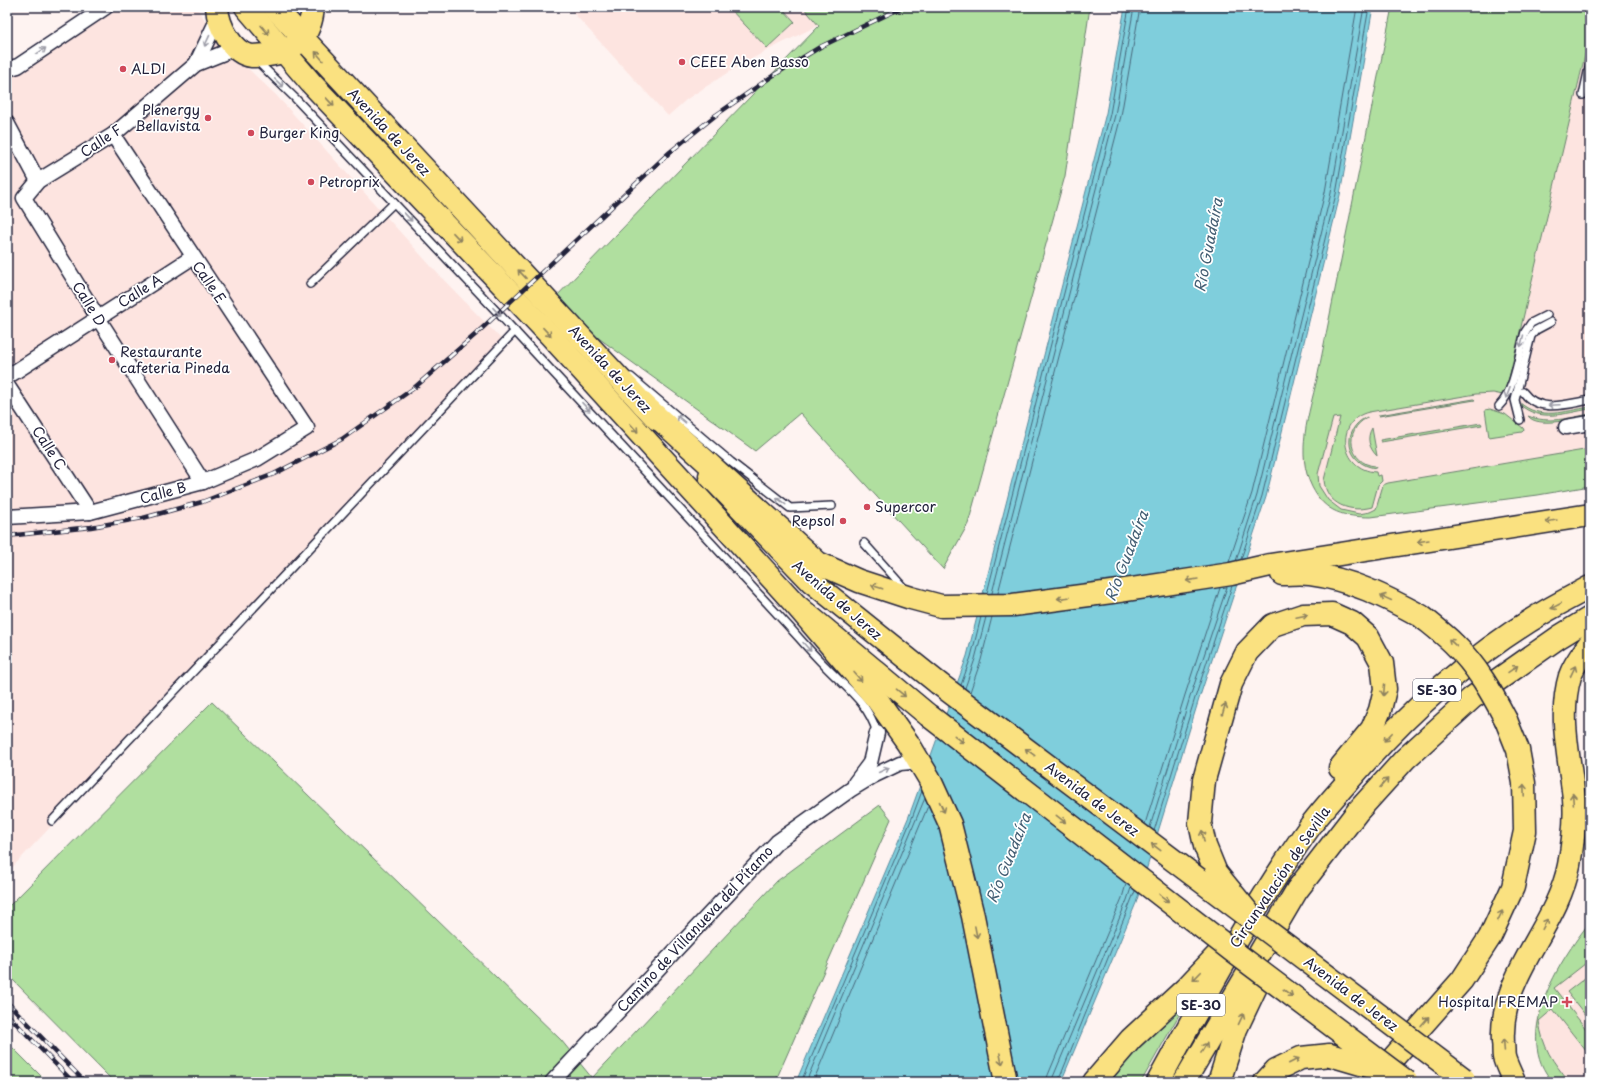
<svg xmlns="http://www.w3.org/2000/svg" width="1597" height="1089" viewBox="0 0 1597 1089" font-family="'Playpen Sans',sans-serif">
  <rect width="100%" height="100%" fill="#fef3f1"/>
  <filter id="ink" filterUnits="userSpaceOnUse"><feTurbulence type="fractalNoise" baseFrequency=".025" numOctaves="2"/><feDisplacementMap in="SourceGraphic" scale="8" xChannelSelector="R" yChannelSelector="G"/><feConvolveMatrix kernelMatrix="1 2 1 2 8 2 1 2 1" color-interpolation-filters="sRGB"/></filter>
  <g filter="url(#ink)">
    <!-- built -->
    <g fill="#fde4e0">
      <polygon points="122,7 196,7 221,43 276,95 439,275 506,344 7,873 7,80"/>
      <polygon points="568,7 802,7 819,25 764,52 727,73 687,99 668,116"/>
      <polygon points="1392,7 1590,7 1590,486 1538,495 1371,517 1357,517 1342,514 1322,503 1318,499 1308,480 1303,461 1307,422 1317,379"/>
      <polygon points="1590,922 1590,1082 1553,1082 1548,1076 1539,1055 1536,1033 1537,1021 1539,1012 1561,964 1572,946"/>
    </g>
    <!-- green -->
    <g fill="#b0df9f" stroke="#69806d">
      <polygon points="728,7 781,7 795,22 767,48"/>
      <polygon points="803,7 1090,7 1065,176 968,524 943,569 800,413 755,451 550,303 819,26"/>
      <path d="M1392 7H1590V34L1509 378 1503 395 1493 393 1476 394 1369 412C1334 420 1340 470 1376 472L1377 476 1381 475 1382 481 1378 485 1372 507C1351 513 1326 505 1324 480L1340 417 1333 418 1318 474 1319 486 1328 500 1341 510 1359 514 1370 512 1376 509 1383 485 1388 483 1590 449V486L1538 495 1371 517C1345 517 1325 513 1312 487 1295 453 1309 414 1317 379Z"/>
      <polygon points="1474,399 1475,400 1379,416 1379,415"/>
      <path d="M1519 402C1540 421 1565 411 1590 407V409C1565 413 1540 423 1519 404Z"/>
      <polygon points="1490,409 1505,414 1523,428 1524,430 1522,432 1489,437 1485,410"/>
      <path d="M1590 414V416C1575 418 1538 429 1528 416 1548 424 1569 418 1590 414Z"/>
      <path d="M1367 417V418C1343 429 1349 464 1375 466L1376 468C1346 465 1340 429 1367 417Z"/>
      <polygon points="1481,423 1482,425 1381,442 1380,440"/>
      <path d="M1372 428 1377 456C1369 448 1366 438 1372 428Z"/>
      <polygon points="212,702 561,1040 592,1078 777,881 880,805 891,819 775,1082 114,1082 7,974 7,908"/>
      <path d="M1590 922V960L1554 988 1590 1034V1056L1553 1009 1539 1021C1543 1049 1552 1060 1569 1082H1553C1511 1036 1559 961 1590 922Z"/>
      <polygon points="1590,974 1590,1021 1567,992"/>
      <polygon points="1192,992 1141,1082 1104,1082"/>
      <polygon points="7,1042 47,1082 7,1082"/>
    </g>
    <!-- water -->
    <polygon fill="#7fcedc" stroke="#5a899c" points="1125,7 1373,7 1340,195 1266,497 1199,699 1136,903 1061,1082 796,1082 909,816 967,656 1106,113"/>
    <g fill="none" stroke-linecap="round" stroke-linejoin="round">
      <!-- shore -->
      <g stroke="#47677b" stroke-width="1">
        <polyline points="1241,559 1262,496 1336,194 1369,7"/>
        <polyline points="1236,561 1257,495 1331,193 1364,7"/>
        <polyline points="1229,562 1252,493 1325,192 1357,7"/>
        <polyline points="987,593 1110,114 1129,7"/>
        <polyline points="992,593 1115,115 1134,7"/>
        <polyline points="998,593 1121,116 1140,7"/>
        <polyline points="961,685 971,657 981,617"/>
        <polyline points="965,688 975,659 986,617"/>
        <polyline points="970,692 981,660 992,617"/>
        <polyline points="1145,824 1185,695 1220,588"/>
        <polyline points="1150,827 1190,697 1227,587"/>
        <polyline points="1154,831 1195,698 1232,586"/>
        <polyline points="801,1082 912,818 922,791"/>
        <polyline points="806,1082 925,798"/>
        <polyline points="813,1082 928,806"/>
        <polyline points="1046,1082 1048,1075 1122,898 1126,884"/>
        <polyline points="1053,1082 1053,1077 1127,900 1131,888"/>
        <polyline points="1058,1082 1135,891"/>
      </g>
      <!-- service casing -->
      <g stroke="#22223b" stroke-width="10">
        <g id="service">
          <path d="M256 60 295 98 499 314 781 618C796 634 810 651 825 666 846 688 868 702 877 733"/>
          <polyline points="1583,95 1590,63"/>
          <polyline points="310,284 394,203"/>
          <polyline points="631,377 731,462 790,508 832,506"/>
          <path d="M1523 392C1539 414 1567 404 1590 400"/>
          <path d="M1499 406C1515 390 1519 353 1525 332L1531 323 1547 315"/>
          <polyline points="1520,420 1515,400 1531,336 1536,330 1551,322"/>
          <polyline points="864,543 904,588"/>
          <polyline points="52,821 515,331"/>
        </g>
      </g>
      <!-- minor casing -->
      <g stroke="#22223b" stroke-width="17">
        <g id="minor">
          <polyline points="196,64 218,18"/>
          <polyline points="7,69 18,66 106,7"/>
          <polyline points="7,123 38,181"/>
          <polyline points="7,377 193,257"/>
          <polyline points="7,385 90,512"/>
          <polyline points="1566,427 1590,423"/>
          <polyline points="203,482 98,318 24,198 38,181 113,135 196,64 236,48"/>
          <polyline points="7,517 90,512 203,482 257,459 307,428 113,135"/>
          <polyline points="855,783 870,763 877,733"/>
          <polyline points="552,1082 777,842 850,790 873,776 900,763 911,762 923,770"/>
        </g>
      </g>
      <!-- primary casing -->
      <g stroke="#22223b" stroke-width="25">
        <g id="primary">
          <path d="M217 7C218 25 232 54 252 56 257 56 263 55 268 55 296 52 311 35 313 7"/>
          <polyline points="246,7 311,83 550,335 796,605 928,715"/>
          <polyline points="274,7 657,419"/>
          <polyline points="710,476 812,582 938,683"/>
        </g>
      </g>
      <!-- motorway casing -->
      <g stroke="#22223b" stroke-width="25">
        <g id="motorway">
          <polyline points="644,405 818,563 859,581 911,598 941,606 1013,605 1119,591 1231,574 1270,565 1590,515"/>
          <path d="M1282 574C1291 574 1301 573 1310 574 1350 579 1386 597 1421 616"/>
          <polyline points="796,605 876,698 908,743 929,778 950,824 973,916 1006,1082"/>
          <polyline points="1216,873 1205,846 1200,823 1204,780 1231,684 1247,652 1273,625 1303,615 1332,614 1352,623 1368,637 1382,663 1385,689 1380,710 1372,729 1340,768"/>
          <polyline points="1094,1082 1131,1039 1185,989 1222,950"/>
          <path d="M1158 1082C1206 995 1253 906 1311 825 1323 809 1337 794 1350 779 1406 714 1471 655 1546 611 1560 603 1575 595 1590 587"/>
          <polyline points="1184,1082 1297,890 1358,811 1405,759 1472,698 1559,637 1590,618"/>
          <polyline points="1219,1082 1236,1029 1261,976"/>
          <polyline points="1265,1082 1276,1070 1301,1058 1330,1055"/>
          <polyline points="1372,1082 1462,980 1490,937 1513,887 1525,831 1524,783 1518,750 1506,720"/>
          <path d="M1514 1082C1511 1074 1506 1065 1504 1057 1503 1052 1504 1046 1503 1042 1499 975 1557 928 1569 865 1573 843 1576 822 1574 799 1570 759 1558 716 1570 676 1574 664 1583 653 1590 643"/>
        </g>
      </g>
      <!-- service -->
      <use href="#service" stroke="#fff" stroke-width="7"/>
      <!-- minor -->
      <use href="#minor" stroke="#fff" stroke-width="14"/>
      <!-- primary -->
      <use href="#primary" stroke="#fae180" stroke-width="22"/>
      <!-- motorway -->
      <use href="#motorway" stroke="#fae180" stroke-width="22"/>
      <!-- rail casing -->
      <g stroke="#22223b" stroke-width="4.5">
        <g id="rail">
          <polyline points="7,536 91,527 143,518 202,502 274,474 342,439 414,388 476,334 670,152 716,115 774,75 820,47 903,7"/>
          <polyline points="7,1002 85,1082"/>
          <polyline points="7,1014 73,1082"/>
        </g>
      </g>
      <!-- rail -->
      <use href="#rail" stroke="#fff" stroke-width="3" stroke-dasharray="9" stroke-linecap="butt"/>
      <!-- primary-bridge casing -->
      <g stroke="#22223b" stroke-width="25" stroke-linecap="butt">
        <g id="primary-bridge">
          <polyline points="938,683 1464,1079"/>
          <polyline points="928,715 1234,952 1407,1082"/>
        </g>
      </g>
      <!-- motorway-bridge casing -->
      <g stroke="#22223b" stroke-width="25" stroke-linecap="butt">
        <g id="motorway-bridge">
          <path d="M1421 616C1432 625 1444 634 1454 644 1477 666 1492 693 1506 720"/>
          <polyline points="1216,873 1255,921"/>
          <polyline points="1330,1055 1371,1067 1396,1082"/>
        </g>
      </g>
      <!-- primary-bridge -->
      <use href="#primary-bridge" stroke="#fae180" stroke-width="22"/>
      <!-- motorway-bridge -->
      <use href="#motorway-bridge" stroke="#fae180" stroke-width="22"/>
    </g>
    <!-- one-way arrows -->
    <defs><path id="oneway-shaft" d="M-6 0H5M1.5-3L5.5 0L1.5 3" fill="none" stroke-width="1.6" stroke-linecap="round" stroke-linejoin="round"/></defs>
    <g stroke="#8e825e">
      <use href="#oneway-shaft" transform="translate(265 30) rotate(49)"/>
      <use href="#oneway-shaft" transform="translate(319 56) rotate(-131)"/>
      <use href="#oneway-shaft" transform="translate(330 102) rotate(47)"/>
      <use href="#oneway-shaft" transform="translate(457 237) rotate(47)"/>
      <use href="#oneway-shaft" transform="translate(522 274) rotate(-133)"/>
      <use href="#oneway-shaft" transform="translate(547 332) rotate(47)"/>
      <use href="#oneway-shaft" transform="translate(634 428) rotate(48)"/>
      <use href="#oneway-shaft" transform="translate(1551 521) rotate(171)"/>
      <use href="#oneway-shaft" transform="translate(1423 541) rotate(171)"/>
      <use href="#oneway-shaft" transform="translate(1192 580) rotate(171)"/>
      <use href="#oneway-shaft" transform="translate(877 587) rotate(-162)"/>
      <use href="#oneway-shaft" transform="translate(1063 598) rotate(173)"/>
      <use href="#oneway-shaft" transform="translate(1386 598) rotate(-155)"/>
      <use href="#oneway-shaft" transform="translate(1556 606) rotate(152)"/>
      <use href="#oneway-shaft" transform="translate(1302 616) rotate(-12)"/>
      <use href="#oneway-shaft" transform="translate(1453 643) rotate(-137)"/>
      <use href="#oneway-shaft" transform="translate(1513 669) rotate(-35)"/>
      <use href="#oneway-shaft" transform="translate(1573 671) rotate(-65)"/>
      <use href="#oneway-shaft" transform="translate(858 677) rotate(49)"/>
      <use href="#oneway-shaft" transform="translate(1384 690) rotate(95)"/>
      <use href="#oneway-shaft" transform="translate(901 693) rotate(40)"/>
      <use href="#oneway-shaft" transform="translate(1224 709) rotate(-74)"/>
      <use href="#oneway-shaft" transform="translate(1388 737) rotate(134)"/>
      <use href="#oneway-shaft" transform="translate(959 739) rotate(38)"/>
      <use href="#oneway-shaft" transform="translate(1030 752) rotate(-143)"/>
      <use href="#oneway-shaft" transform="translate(1384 783) rotate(-48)"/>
      <use href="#oneway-shaft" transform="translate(1524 790) rotate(-92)"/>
      <use href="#oneway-shaft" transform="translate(1573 799) rotate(-94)"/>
      <use href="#oneway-shaft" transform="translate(942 807) rotate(65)"/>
      <use href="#oneway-shaft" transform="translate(1061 819) rotate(38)"/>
      <use href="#oneway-shaft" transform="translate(1203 836) rotate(-101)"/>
      <use href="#oneway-shaft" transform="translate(1156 847) rotate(-143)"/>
      <use href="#oneway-shaft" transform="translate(1164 898) rotate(38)"/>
      <use href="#oneway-shaft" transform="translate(1500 916) rotate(-65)"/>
      <use href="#oneway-shaft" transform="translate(1545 924) rotate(-62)"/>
      <use href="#oneway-shaft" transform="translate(976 932) rotate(79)"/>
      <use href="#oneway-shaft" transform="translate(1197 976) rotate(134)"/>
      <use href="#oneway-shaft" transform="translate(1288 993) rotate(37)"/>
      <use href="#oneway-shaft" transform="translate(1241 1019) rotate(-65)"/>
      <use href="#oneway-shaft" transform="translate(1425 1021) rotate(-49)"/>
      <use href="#oneway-shaft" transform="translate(1504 1045) rotate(-94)"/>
      <use href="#oneway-shaft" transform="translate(1204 1048) rotate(-59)"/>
      <use href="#oneway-shaft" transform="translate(1001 1059) rotate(79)"/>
      <use href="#oneway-shaft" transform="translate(1294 1061) rotate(-27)"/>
    </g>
    <g stroke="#9c9ca7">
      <use href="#oneway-shaft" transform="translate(207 41) rotate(115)"/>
      <use href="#oneway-shaft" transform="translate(41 51) rotate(-34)"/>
      <use href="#oneway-shaft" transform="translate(279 83) rotate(44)"/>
      <use href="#oneway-shaft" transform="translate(408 217) rotate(47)"/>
      <use href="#oneway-shaft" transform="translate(497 312) rotate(47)"/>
      <use href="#oneway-shaft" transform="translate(1522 341) rotate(104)"/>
      <use href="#oneway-shaft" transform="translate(1508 393) rotate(111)"/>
      <use href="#oneway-shaft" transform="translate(1554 405) rotate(177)"/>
      <use href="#oneway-shaft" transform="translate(586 407) rotate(47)"/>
      <use href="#oneway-shaft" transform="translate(681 419) rotate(-140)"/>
      <use href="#oneway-shaft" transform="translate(781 501) rotate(-142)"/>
      <use href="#oneway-shaft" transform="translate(807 647) rotate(48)"/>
      <use href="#oneway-shaft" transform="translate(884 770) rotate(-25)"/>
    </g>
  </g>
  <!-- markers -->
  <g fill="#d1495b" stroke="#fff" stroke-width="1.5">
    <circle cx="682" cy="62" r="4"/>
    <circle cx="123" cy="69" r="4"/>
    <circle cx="208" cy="118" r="4"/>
    <circle cx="251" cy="133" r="4"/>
    <circle cx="311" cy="182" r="4"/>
    <circle cx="112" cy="360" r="4"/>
    <circle cx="867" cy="507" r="4"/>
    <circle cx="843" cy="521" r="4"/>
    <path d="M1565 996h4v4h4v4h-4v4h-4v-4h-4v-4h4z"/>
  </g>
  <g text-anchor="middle" stroke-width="3.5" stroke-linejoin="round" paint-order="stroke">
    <!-- shield labels -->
    <g fill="#fff" stroke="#646476" stroke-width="1">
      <rect x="1413" y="679" width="48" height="22" rx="3"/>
      <rect x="1177" y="994" width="48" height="22" rx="3"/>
    </g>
    <g font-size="13" font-weight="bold" fill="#22223b">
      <text x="1437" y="695">SE-30</text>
      <text x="1201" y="1010">SE-30</text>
    </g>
    <!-- poi labels -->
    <g font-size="14" fill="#22223b" stroke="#fff" text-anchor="start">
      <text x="690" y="67">CEEE Aben Basso</text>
      <text x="131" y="74">ALDI</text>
      <text x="200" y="115" text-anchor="end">Plenergy<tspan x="200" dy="16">Bellavista</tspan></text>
      <text x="259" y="138">Burger King</text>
      <text x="319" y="187">Petroprix</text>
      <text x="120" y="357">Restaurante<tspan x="120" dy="16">cafeteria Pineda</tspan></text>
      <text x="875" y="512">Supercor</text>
      <text x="835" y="526" text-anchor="end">Repsol</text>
      <text x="1558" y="1007" text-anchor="end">Hospital FREMAP</text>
    </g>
    <!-- street labels -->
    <g font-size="14" fill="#22223b" stroke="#fff">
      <text transform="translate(389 132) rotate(47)" y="5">Avenida de Jerez</text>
      <text transform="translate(101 141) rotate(-34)" y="5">Calle F</text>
      <text transform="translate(209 282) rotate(56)" y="5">Calle E</text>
      <text transform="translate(140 291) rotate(-32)" y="5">Calle A</text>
      <text transform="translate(89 304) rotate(58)" y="5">Calle D</text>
      <text transform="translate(610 369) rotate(47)" y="5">Avenida de Jerez</text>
      <text transform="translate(49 448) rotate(57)" y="5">Calle C</text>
      <text transform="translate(163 493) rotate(-15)" y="5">Calle B</text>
      <text transform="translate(837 600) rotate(41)" y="5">Avenida de Jerez</text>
      <text transform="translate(1092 799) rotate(37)" y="5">Avenida de Jerez</text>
      <text transform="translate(1280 877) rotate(-56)" y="5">Circunvalación de Sevilla</text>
      <text transform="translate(695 929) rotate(-47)" y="5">Camino de Villanueva del Pítamo</text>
      <text transform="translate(1351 994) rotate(37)" y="5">Avenida de Jerez</text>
    </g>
    <!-- water labels -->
    <g font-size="15" font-style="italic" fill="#435e73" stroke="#fff">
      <text transform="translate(1209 245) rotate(-79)" y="5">Río Guadaíra</text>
      <text transform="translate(1127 556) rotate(-69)" y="5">Río Guadaíra</text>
      <text transform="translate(1009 858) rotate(-68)" y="5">Río Guadaíra</text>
    </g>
  </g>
  <!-- margin -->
  <rect width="1597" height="1089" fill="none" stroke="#fff" stroke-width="24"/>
  <rect x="12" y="12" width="1573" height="1065" fill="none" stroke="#22223b" stroke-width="1.5" filter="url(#ink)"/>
</svg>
